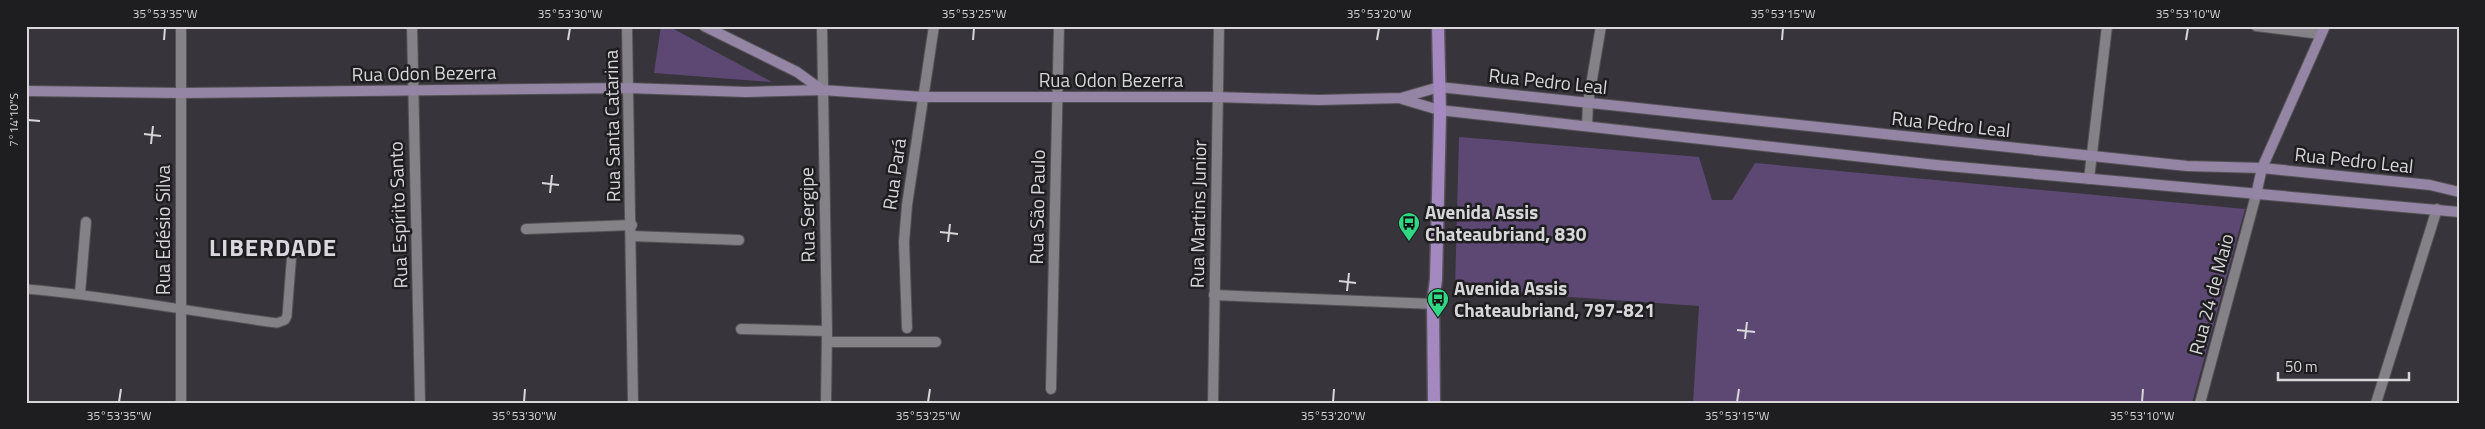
<svg xmlns="http://www.w3.org/2000/svg" width="2485" height="429" viewBox="0 0 2485 429" font-family="'Titillium Web',sans-serif">
  <rect width="100%" height="100%" fill="#37353b"/>
  <!-- green -->
  <g fill="#5c4873">
    <polygon points="661,26 668,26 772,82 654,73"/>
    <polygon points="1459,137 1699,157 1712,200 1732,200 1755,163 2245,209 2192,403 1693,403 1699,306 1455,289"/>
  </g>
  <g fill="none" stroke-linecap="round" stroke-linejoin="round">
    <!-- lane casing -->
    <g stroke="#535155" stroke-width="11">
      <path id="lane" d="M26 289C111 296 193 312 277 323L285 320 287 316 292 251"/>
    </g>
    <!-- street casing -->
    <g stroke="#535155" stroke-width="12">
      <g id="street">
        <polyline points="181,26 181,403"/>
        <polyline points="412,26 420,403"/>
        <polyline points="627,26 633,403"/>
        <polyline points="822,26 827,331 826,403"/>
        <polyline points="2256,26 2320,34"/>
        <polyline points="1587,126 1588,103 1601,26"/>
        <polyline points="2089,179 2107,26"/>
        <polyline points="526,229 632,225"/>
        <polyline points="631,236 739,240"/>
        <polyline points="80,293 86,222"/>
        <polyline points="1214,295 1433,304"/>
        <polyline points="907,328 904,242 907,205 934,26"/>
        <polyline points="741,329 827,331"/>
        <polyline points="827,342 936,342"/>
        <polyline points="1051,389 1059,26"/>
        <polyline points="1213,403 1219,26"/>
        <polyline points="2200,403 2256,195"/>
        <polyline points="2376,403 2437,209"/>
      </g>
    </g>
    <!-- secondary casing -->
    <g stroke="#535155" stroke-width="12">
      <g id="secondary">
        <polyline points="704,26 797,72 822,90"/>
        <polyline points="26,91 180,93 628,88 746,92 822,90 923,97 1216,97 1318,100 1401,98 1439,87 2187,166 2262,168 2430,185 2459,192"/>
        <polyline points="1402,99 1439,110 1936,165 2459,212"/>
        <polyline points="2256,195 2262,168 2325,26"/>
      </g>
    </g>
    <!-- primary casing -->
    <g stroke="#535155" stroke-width="15">
      <polyline id="primary" points="1434,403 1433,304 1436,279 1440,114 1438,26"/>
    </g>
    <!-- lane -->
    <use href="#lane" stroke="#848187" stroke-width="9"/>
    <!-- street -->
    <use href="#street" stroke="#848187" stroke-width="10"/>
    <!-- secondary -->
    <use href="#secondary" stroke="#9485a4" stroke-width="10"/>
    <!-- primary -->
    <use href="#primary" stroke="#a389c0" stroke-width="12"/>
  </g>
  <!-- ticks -->
  <path fill="none" stroke="#d7d6d9" stroke-width="2" d="M164 40 165 28M568 40 570 28M973 40 974 28M1377 40 1379 28M1782 40 1783 28M2186 40 2188 28M28 120 40 121M144 134 161 136M151 144 153 126M542 183 559 185M550 193 552 175M940 232 958 234M948 242 950 224M1339 281 1356 283M1347 291 1349 273M1737 330 1755 332M1745 339 1747 322M119 402 121 389M524 402 525 389M928 402 930 389M1333 402 1334 389M1737 402 1739 389M2142 402 2143 389"/>
  <!-- icons -->
  <defs>
    <g id="bus-pin" transform="scale(1.125)"><path d="M0 17L-7.5 6A9.5 9.5 0 1 1 7.5 6Z" fill="#30d883" stroke="#1e1d20"/><path d="M-5-6H5V4H4V6H2V4H-2V6H-4V4H-5ZM-3.5-4V0h7V-4ZM-3.5 1.2v1.5H-2V1.2ZM2 1.2v1.5H3.5V1.2Z" fill="#111"/></g>
  </defs>
  <g fill-rule="evenodd">
    <use href="#bus-pin" x="1409" y="223"/>
    <use href="#bus-pin" x="1438" y="299"/>
  </g>
  <g text-anchor="middle" stroke-width="5" stroke-linejoin="round" paint-order="stroke">
    <!-- street labels -->
    <g font-size="19" fill="#d7d6d9" stroke="#1e1d20">
      <text transform="translate(424 73) rotate(-1)" y="7">Rua Odon Bezerra</text>
      <text x="1111" y="87">Rua Odon Bezerra</text>
      <text transform="translate(1548 81) rotate(6)" y="7">Rua Pedro Leal</text>
      <text transform="translate(1951 124) rotate(6)" y="7">Rua Pedro Leal</text>
      <text transform="translate(612 126) rotate(-91)" y="7">Rua Santa Catarina</text>
      <text transform="translate(2354 160) rotate(6)" y="7">Rua Pedro Leal</text>
      <text transform="translate(894 174) rotate(-82)" y="7">Rua Pará</text>
      <text transform="translate(1037 207) rotate(-89)" y="7">Rua São Paulo</text>
      <text transform="translate(1198 214) rotate(-89)" y="7">Rua Martins Junior</text>
      <text transform="translate(398 215) rotate(-92)" y="7">Rua Espírito Santo</text>
      <text transform="translate(807 215) rotate(-91)" y="7">Rua Sergipe</text>
      <text transform="translate(163 230) rotate(-90)" y="7">Rua Edésio Silva</text>
      <text transform="translate(2211 294) rotate(-75)" y="7">Rua 24 de Maio</text>
    </g>
    <!-- poi labels -->
    <g font-size="19" font-weight="bold" fill="#d7d6d9" stroke="#1e1d20" text-anchor="start">
      <text x="1425" y="219">Avenida Assis<tspan x="1425" dy="22">Chateaubriand, 830</tspan></text>
      <text x="1454" y="295">Avenida Assis<tspan x="1454" dy="22">Chateaubriand, 797-821</tspan></text>
    </g>
    <!-- district labels -->
    <g font-size="24" font-weight="bold" letter-spacing="1" fill="#dad7de" stroke="#1e1d20">
      <text x="273" y="256">LIBERDADE</text>
    </g>
  </g>
  <!-- border -->
  <rect width="2485" height="429" fill="none" stroke="#1e1d20" stroke-width="55"/>
  <!-- scale -->
  <path d="M2278 372v8h131v-8" fill="none" stroke="#d7d6d9" stroke-width="2.5"/>
  <text x="2285" y="372" font-size="15" fill="#d7d6d9" stroke="#1e1d20" stroke-width="4" paint-order="stroke">50 m</text>
  <rect x="28" y="28" width="2430" height="374" fill="none" stroke="#d7d6d9" stroke-width="2"/>
  <g font-size="12" text-anchor="middle" fill="#d7d6d9">
    <text x="165" y="18">35°53'35"W</text>
    <text x="570" y="18">35°53'30"W</text>
    <text x="974" y="18">35°53'25"W</text>
    <text x="1379" y="18">35°53'20"W</text>
    <text x="1783" y="18">35°53'15"W</text>
    <text x="2188" y="18">35°53'10"W</text>
    <text transform="translate(14 120) rotate(-90)" y="4">7°14'10"S</text>
    <text x="119" y="420">35°53'35"W</text>
    <text x="524" y="420">35°53'30"W</text>
    <text x="928" y="420">35°53'25"W</text>
    <text x="1333" y="420">35°53'20"W</text>
    <text x="1737" y="420">35°53'15"W</text>
    <text x="2142" y="420">35°53'10"W</text>
  </g>
</svg>
